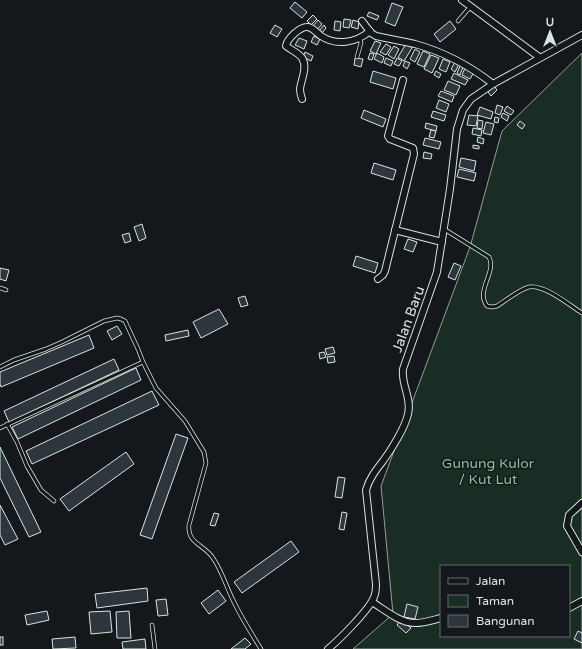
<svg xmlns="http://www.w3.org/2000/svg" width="582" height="649" viewBox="0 0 582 649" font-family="'Varela Round',sans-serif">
  <rect width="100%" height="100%" fill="#14181c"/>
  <!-- green -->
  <path fill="#1a2d24" stroke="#939e99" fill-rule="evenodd" d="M582 53V649H353L393 614 381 486 470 247 502 131ZM441 566H569V636H441Z"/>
  <!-- building -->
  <g fill="#2c363c" stroke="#d8e6dc">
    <polygon points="295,2 307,12 302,18 290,8"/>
    <polygon points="392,3 403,7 395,26 385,22"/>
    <polygon points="369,12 379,16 377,20 367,16"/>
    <polygon points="313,15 317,19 311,25 307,21"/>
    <polygon points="344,19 351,20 349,28 343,27"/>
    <polygon points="318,20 322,24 317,30 313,26"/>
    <polygon points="353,20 359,22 358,29 351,27"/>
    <polygon points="335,21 341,22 340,31 334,30"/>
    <polygon points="450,21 456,29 440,42 434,34"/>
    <polygon points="275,25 282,29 277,37 270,33"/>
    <polygon points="324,25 326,28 322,33 319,31"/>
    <polygon points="314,36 320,39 317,45 311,42"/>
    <polygon points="299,38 307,41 304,49 295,45"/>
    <polygon points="375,41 381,43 376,54 370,51"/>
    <polygon points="386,44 391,47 386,55 380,52"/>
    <polygon points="406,44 412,48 404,61 398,57"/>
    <polygon points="394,46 399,49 394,59 388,55"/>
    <polygon points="415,49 420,52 415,62 410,59"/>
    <polygon points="423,51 430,54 424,67 417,64"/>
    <polygon points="305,52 313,56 311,61 303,57"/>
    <polygon points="370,53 374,54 372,60 368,59"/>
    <polygon points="377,53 384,57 382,63 374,59"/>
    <polygon points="431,55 439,58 432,73 424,69"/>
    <polygon points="355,58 363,59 361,67 354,65"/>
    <polygon points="386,58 393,61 391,66 384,63"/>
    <polygon points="397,58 402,61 399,66 394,64"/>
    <polygon points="443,59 450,62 446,72 439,69"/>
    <polygon points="405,61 410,63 407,69 403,66"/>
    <polygon points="455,62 459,64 455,72 451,69"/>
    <polygon points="460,66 463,67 460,75 457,73"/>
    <polygon points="465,68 474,72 470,79 462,75"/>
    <polygon points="373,71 396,78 393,89 370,82"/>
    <polygon points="436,71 441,74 439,78 434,75"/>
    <polygon points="454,73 468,80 465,85 451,79"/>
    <polygon points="448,81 460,86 456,95 444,90"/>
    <polygon points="494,86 497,90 491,96 488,92"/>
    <polygon points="441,91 454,96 452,102 438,96"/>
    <polygon points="439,100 449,104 446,112 436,108"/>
    <polygon points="497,105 503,107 500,115 495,113"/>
    <polygon points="507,106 514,111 511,115 504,111"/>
    <polygon points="480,107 493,112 491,119 477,115"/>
    <polygon points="364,110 386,119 383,127 361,118"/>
    <polygon points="433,111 446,115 444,121 431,117"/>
    <polygon points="503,113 509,116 507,121 501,117"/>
    <polygon points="469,115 478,116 476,126 467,125"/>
    <polygon points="495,117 499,118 498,123 494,122"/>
    <polygon points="478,120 483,121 482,129 477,128"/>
    <polygon points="520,121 525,125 522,129 517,125"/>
    <polygon points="486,122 494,124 491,135 483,133"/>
    <polygon points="426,123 437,126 436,131 425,128"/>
    <polygon points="473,128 482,130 481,136 472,134"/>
    <polygon points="431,130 436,131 434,138 429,137"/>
    <polygon points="478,137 484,139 483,144 477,142"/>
    <polygon points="425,138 441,142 439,149 423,145"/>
    <polygon points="473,145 479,146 479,149 473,148"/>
    <polygon points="424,152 432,154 431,159 423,158"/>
    <polygon points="461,158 476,161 474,171 459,167"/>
    <polygon points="374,163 396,170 393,180 371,173"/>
    <polygon points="459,169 476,173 474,181 457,177"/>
    <polygon points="142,224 146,238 139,241 134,227"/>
    <polygon points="129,233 131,241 125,243 122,235"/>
    <polygon points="408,239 417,242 413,252 404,249"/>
    <polygon points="356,256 378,263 375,273 353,266"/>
    <polygon points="454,263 461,266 455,280 448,277"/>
    <polygon points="0,268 9,270 6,281 0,279"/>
    <polygon points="245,296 248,305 241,307 238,298"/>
    <polygon points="219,309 228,324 201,338 193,322"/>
    <polygon points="117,326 122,334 112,340 107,331"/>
    <polygon points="188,330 189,336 166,341 165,335"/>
    <polygon points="89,335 94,348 1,387 0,384 0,372"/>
    <polygon points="333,347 335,353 327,355 325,349"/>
    <polygon points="324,352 326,357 320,359 319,353"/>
    <polygon points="334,356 335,362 328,363 327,357"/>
    <polygon points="114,359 119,370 9,422 4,411"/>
    <polygon points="136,368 141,380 18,439 12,427"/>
    <polygon points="152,391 159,405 32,464 26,451"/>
    <polygon points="176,434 188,438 152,539 140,535"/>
    <polygon points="0,447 41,532 29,537 0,478"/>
    <polygon points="126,452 134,464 69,511 60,499"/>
    <polygon points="338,477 345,478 342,498 335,497"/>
    <polygon points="0,505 18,539 5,545 0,535"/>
    <polygon points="342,512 347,513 344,530 339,529"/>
    <polygon points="214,513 219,514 215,526 210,525"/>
    <polygon points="291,541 299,552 242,593 234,582"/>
    <polygon points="147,588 148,601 97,608 95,594"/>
    <polygon points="218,590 226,601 209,614 201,603"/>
    <polygon points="166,599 168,615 158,616 156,600"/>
    <polygon points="407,604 418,607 415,619 404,617"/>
    <polygon points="47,611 49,620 27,625 25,615"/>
    <polygon points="110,611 112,632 91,634 89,612"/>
    <polygon points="129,611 131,638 117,638 116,612"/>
    <polygon points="401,620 411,628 406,633 397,625"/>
    <polygon points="578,631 582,633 582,643 574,639"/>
    <rect x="0" y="637" width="3" height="8"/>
    <polygon points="75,637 76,648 53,649 52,639"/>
    <polygon points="245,638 251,644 245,649 231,649"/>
    <polygon points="145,639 146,649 123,649 122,642"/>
  </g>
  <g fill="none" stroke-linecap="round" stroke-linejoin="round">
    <!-- service casing -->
    <g stroke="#d8e6dc" stroke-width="4.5">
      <g id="service">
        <polyline points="458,21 471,6"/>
        <polyline points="357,57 361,43 360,38"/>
        <path d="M444 229 489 257C497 272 475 291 487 306L492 307 497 306C505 301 520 289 529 287 546 285 569 305 582 313"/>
        <polyline points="0,288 6,290"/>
        <path d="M0 367 14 360 46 349 62 342 104 321 117 318 121 319 125 321 138 349 143 362 156 388 185 421 204 452 206 463 189 525C187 544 204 544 213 558 222 571 226 586 233 600 241 617 251 633 261 649"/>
        <polyline points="7,424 17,442 27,466 41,490 54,501"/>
        <polyline points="0,428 143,362"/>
        <polyline points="152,625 155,649"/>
      </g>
    </g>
    <!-- minor casing -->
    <g stroke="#d8e6dc" stroke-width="8">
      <g id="minor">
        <polyline points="462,0 539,57"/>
        <path d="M362 21 371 33 376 36C389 39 402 41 415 44 444 52 470 66 493 84"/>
        <path d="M302 99C301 96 300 93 300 89 301 80 308 67 302 58 299 53 291 50 286 46 287 39 300 26 308 27 313 28 317 33 321 36 336 46 356 43 370 31"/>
        <polyline points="395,230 442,242"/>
        <polyline points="378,279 383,275 385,271 414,154 413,148 390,139 388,136 403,80"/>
        <polyline points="582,503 569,515 567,526 582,552"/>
        <path d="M372 602C385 610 400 623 415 623 424 623 433 620 441 618"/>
        <polyline points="569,608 582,601"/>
        <path d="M328 649C339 640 370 609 374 597 376 593 376 588 376 584L366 490C369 479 376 470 383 461 391 450 405 428 408 414 412 398 401 385 403 369L437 272 450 189 457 129 463 110 471 99 493 84 582 35"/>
      </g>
    </g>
    <!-- service -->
    <use href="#service" stroke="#14181c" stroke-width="3"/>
    <!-- minor -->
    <use href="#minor" stroke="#14181c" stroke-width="6"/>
  </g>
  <g text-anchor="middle" stroke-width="3" stroke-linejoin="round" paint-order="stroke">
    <!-- street labels -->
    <g font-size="14" fill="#d8e6dc" stroke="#14181c">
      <text transform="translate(408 319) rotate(-70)" y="5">Jalan Baru</text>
    </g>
    <!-- park labels -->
    <g font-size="14" fill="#8ac095" stroke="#14181c">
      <text x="488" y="468">Gunung Kulor<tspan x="488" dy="16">/ Kut Lut</tspan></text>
    </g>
  </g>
  <!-- legend -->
  <rect x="440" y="565" width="130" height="72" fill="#14181c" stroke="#626a69"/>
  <rect x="448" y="578" width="20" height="6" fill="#14181c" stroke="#626a69"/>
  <text x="476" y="585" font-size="12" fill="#d8e6dc">Jalan</text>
  <rect x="448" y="595" width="20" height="12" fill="#1a2d24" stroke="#626a69"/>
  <text x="476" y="605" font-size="12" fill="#d8e6dc">Taman</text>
  <rect x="448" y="615" width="20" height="12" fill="#2c363c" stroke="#626a69"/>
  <text x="476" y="625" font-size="12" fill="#d8e6dc">Bangunan</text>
  <!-- north arrow -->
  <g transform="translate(550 32)" stroke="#14181c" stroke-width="3" paint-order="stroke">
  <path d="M0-3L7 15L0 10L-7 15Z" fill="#d8e6dc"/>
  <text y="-6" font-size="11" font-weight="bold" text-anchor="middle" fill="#d8e6dc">U</text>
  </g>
</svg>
